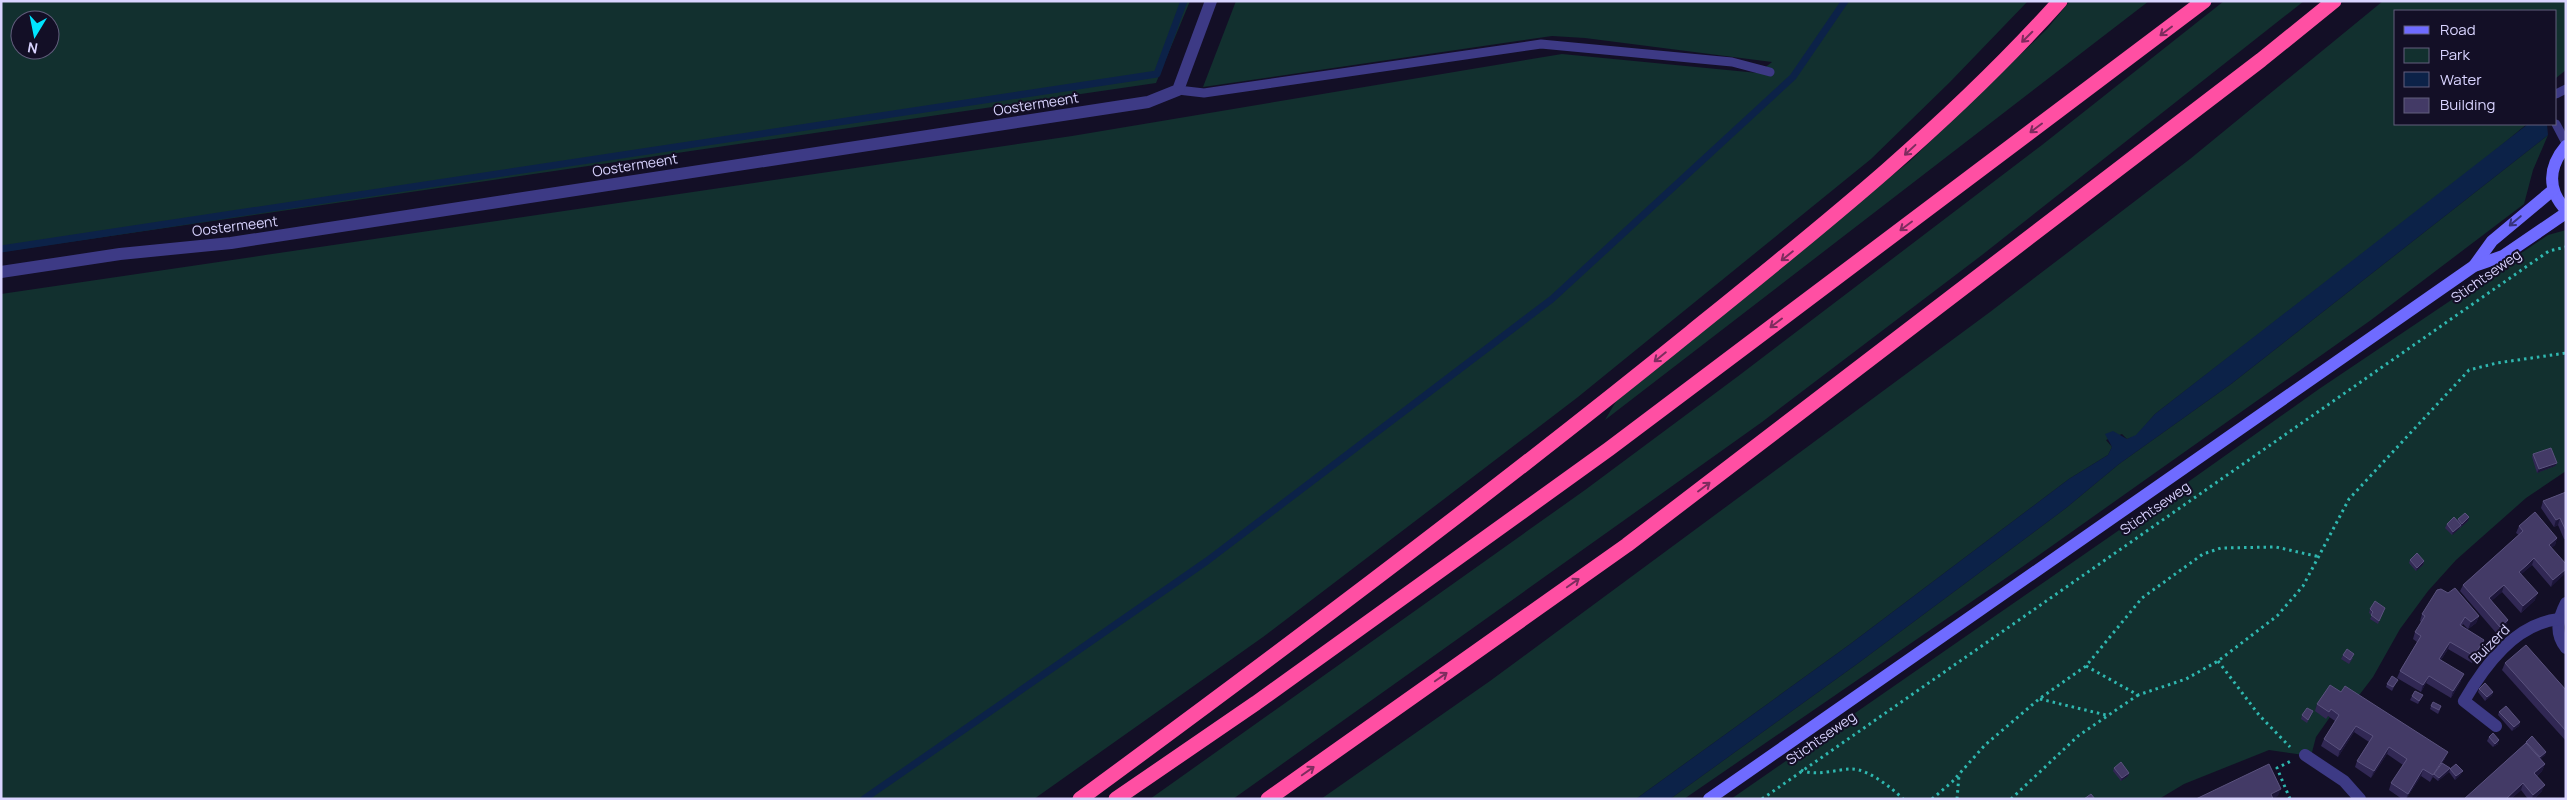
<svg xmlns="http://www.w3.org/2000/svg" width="2567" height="800" viewBox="0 0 2567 800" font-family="Manrope,sans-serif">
  <rect width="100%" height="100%" fill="#130f26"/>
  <!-- green -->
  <g fill="#12302f" fill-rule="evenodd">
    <path d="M1 1H1190L1156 83 1 252ZM20 20H50V50H20Z"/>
    <polygon points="1236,1 2028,1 1950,82 1871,159 1578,397 1263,637 1034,799 1,799 1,294 1072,136 1562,54 1758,73 1772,62 1585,38 1552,36 1203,87"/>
    <polygon points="2070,1 2149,1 1605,420 1618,398 1910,161 2047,29"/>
    <polygon points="2224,1 2304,1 1982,255 1762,422 1233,799 1150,799 1585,490 1737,377 2042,145"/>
    <polygon points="2383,1 2566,1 2566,70 2556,78 2556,11 2396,11 2396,124 2527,124 2481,162 2155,414 2136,436 2127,439 2122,434 2106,440 2112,447 2108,455 2069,479 1849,645 1636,799 1321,799 1490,681 1990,312 2190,159"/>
    <polygon points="2548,135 2533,170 2524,204 2371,320 2022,567 1684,799 1670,799 1857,664 2066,508 2119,464 2231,384"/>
    <polygon points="2566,230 2566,471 2526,498 2456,560 2428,591 2400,629 2373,677 2360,694 2328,716 2330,717 2316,737 2311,756 2269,750 2184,784 2159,799 1731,799 2164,499 2319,389 2548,235"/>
  </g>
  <!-- water -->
  <polygon fill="#0c2248" points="2528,124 2547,124 2548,135 2231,384 2119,464 2066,508 1857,664 1670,799 1636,799 1849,645 2069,479 2108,455 2112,447 2105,434 2113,431 2127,439 2136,435 2155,414"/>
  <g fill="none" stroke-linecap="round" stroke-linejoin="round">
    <!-- stream -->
    <g stroke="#0c2248" stroke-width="7">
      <polyline points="1,249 1157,74 1184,1"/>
      <polyline points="864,799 1207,561 1552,299 1793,77 1845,1"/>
    </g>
    <!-- path -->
    <g stroke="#2fb8b0" stroke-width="3" stroke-dasharray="2.5 4" stroke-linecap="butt">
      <polyline points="2218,661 2259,715 2290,747"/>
      <polyline points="2086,666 2138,695 2186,679 2218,661 2277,616 2303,586 2349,499 2469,370 2497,363 2566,353"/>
      <polyline points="2040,699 2106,715"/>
      <path d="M1801 770C1817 777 1836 769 1852 769 1868 769 1892 788 1903 799"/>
      <polyline points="1762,799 2533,262 2549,251 2566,247"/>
      <polyline points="1932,799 1952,782 1985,745 2039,699 2086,666 2142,598 2203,554 2221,548 2276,547 2320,557"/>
      <polyline points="1957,799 1959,775"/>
      <polyline points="2011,799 2078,736 2138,695"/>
      <polyline points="2290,799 2277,768 2291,761"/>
    </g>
    <!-- lane -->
    <g stroke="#3d3a85" stroke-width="9">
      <polyline points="1178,90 1204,93 1541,44 1732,62 1770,72"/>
      <polyline points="2556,94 2566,89"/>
      <polyline points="2556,124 2566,143"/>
    </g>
    <!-- street -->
    <g stroke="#3d3a85" stroke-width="12">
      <polyline points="1,272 120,254 231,243 1148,102 1178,90 1211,1"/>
      <path d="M2566 603C2558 619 2554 633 2566 648"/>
      <path d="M2496 726 2464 701C2485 665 2515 624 2559 619"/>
      <polyline points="2305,755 2344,781 2360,799"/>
    </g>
    <!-- secondary -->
    <g stroke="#6f6bff" stroke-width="12">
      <path d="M2566 146C2548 167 2547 190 2566 210"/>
      <polyline points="2474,266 2492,241 2553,190"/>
      <polyline points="1709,799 2474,266 2503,256 2566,213"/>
    </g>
    <!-- highway -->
    <g stroke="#ff4fa3" stroke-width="15">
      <path d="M1080 799C1287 647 1492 493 1691 332 1820 228 1949 125 2060 1"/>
      <polyline points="1116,799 1256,703 1609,449 2204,1"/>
      <polyline points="1268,799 1627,545 2261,60 2334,1"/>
    </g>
  </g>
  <!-- wall -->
  <g fill="#312854">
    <polygon points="2533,454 2557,463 2555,466 2537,473 2532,457"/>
    <polygon points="2566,492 2566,539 2564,539 2558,525 2554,527 2541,508 2543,501"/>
    <polygon points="2458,519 2468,521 2452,535 2445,528 2447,524 2457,521"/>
    <polygon points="2519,526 2557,538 2555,545 2551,548 2566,564 2551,587 2532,565 2521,574 2535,600 2521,613 2502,592 2491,601 2508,620 2505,627 2497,634 2460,591 2463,585 2519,535 2516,533"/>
    <polygon points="2410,560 2424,561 2423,565 2416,571 2409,563"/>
    <polygon points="2385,608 2378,624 2370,619 2372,615 2369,613 2370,609"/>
    <polygon points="2422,614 2479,616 2476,623 2468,629 2463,624 2462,626 2482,647 2472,663 2448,649 2441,660 2461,681 2451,698 2426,683 2421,692 2397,678 2400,671 2417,642 2413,639 2415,632 2421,622 2420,621"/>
    <polygon points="2343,655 2353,658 2349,664 2341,659"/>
    <polygon points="2505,663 2566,690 2566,741 2502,670"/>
    <polygon points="2396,683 2392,691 2386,687 2387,684"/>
    <polygon points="2330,685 2445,759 2442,763 2450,768 2449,772 2438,781 2433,777 2430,782 2421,776 2406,799 2402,799 2389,790 2391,783 2403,765 2387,754 2371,778 2355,767 2357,761 2369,742 2354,732 2338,757 2321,746 2324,739 2335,721 2328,716 2326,719 2315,711 2317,704"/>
    <polygon points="2479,689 2493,692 2492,695 2485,701 2478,692"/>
    <polygon points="2423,695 2418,704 2410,700 2412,696"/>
    <polygon points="2431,706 2440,710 2438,714 2430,709"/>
    <polygon points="2313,711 2307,723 2301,719 2302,715"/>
    <polygon points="2499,712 2520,722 2519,726 2512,731 2498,715"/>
    <polygon points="2489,737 2498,744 2493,747 2487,741"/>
    <polygon points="2526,742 2546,752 2545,755 2540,759 2545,764 2542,771 2537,776 2542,791 2534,799 2528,799 2521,790 2511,799 2464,799 2525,744"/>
    <polygon points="2114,768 2129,773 2128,776 2121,781 2113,771"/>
    <polygon points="2450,769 2461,774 2455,780 2449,772"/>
  </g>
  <!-- shaded-wall -->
  <g fill="#1d163a">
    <polygon points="2557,463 2555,466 2537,473 2539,469"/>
    <polygon points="2469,517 2468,521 2461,527 2462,524"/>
    <polygon points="2560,518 2558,525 2554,527 2556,520"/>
    <polygon points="2461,525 2459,529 2452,535 2453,532"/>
    <polygon points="2557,538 2555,545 2547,552 2549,545"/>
    <polygon points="2534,558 2532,565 2516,579 2519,572"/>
    <polygon points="2424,561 2423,565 2416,571 2417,568"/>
    <polygon points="2566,569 2566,573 2551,587 2553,580"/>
    <polygon points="2504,585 2502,592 2487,605 2489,598"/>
    <polygon points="2538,593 2535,600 2521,613 2523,606"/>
    <polygon points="2479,616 2476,623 2468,629 2471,622"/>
    <polygon points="2508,620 2505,627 2497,634 2500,627"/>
    <polygon points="2484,640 2482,647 2472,663 2474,656"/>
    <polygon points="2450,642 2448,649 2437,666 2439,659"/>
    <polygon points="2464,674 2461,681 2451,698 2453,691"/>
    <polygon points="2429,676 2426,683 2421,692 2423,685"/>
    <polygon points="2493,692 2492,695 2485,701 2487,697"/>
    <polygon points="2520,722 2519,726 2512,731 2514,727"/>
    <polygon points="2356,726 2354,732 2338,757 2340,750"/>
    <polygon points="2499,740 2498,744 2493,747 2495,744"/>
    <polygon points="2389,747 2387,754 2371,778 2374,771"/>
    <polygon points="2448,752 2445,759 2435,774 2434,774 2430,782 2433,775"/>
    <polygon points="2546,752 2545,755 2539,761 2540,757"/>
    <polygon points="2545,764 2542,771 2532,780 2534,773"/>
    <polygon points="2450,768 2449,772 2438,781 2439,778"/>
    <polygon points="2423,769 2421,776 2406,799 2408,794"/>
    <polygon points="2463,771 2461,774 2455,780 2456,776"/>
    <polygon points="2129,773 2128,776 2121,781 2122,778"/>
    <polygon points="2523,783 2521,790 2511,799 2506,799"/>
    <polygon points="2545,785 2542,791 2534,799 2532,799 2533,795"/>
    <polygon points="2281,789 2278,796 2272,799 2271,794"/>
  </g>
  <!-- building -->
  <g fill="#433a66" stroke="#5a527e">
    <polygon points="2551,448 2557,463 2539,469 2533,454"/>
    <polygon points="2566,492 2566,531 2560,518 2556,520 2543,501"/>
    <polygon points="2535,512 2557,538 2549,545 2566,564 2566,569 2553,580 2534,558 2527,565 2519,572 2538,593 2523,606 2504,585 2497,591 2489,598 2508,620 2500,627 2463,585 2523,531 2519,526"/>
    <polygon points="2465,513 2469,517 2462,524 2458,519"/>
    <polygon points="2454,517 2461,525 2453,532 2447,524"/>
    <polygon points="2417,553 2424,561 2417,568 2410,560"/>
    <polygon points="2455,588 2479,616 2471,622 2465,617 2460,625 2484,640 2474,656 2450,642 2439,659 2464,674 2453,691 2429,676 2423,685 2400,671 2421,636 2415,632 2425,616 2422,614 2437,590 2441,589 2448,593"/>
    <polygon points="2375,601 2385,608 2379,621 2371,615 2373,612 2370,609"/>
    <polygon points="2526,645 2566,690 2566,731 2505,663"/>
    <polygon points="2347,649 2354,654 2350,660 2343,655"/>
    <polygon points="2392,676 2398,680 2393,687 2387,684"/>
    <polygon points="2485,683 2493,692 2487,697 2479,689"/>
    <polygon points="2330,685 2341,692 2345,686 2448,752 2433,775 2423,769 2408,794 2391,783 2407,759 2389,747 2374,771 2365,766 2357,761 2373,736 2356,726 2340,750 2324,739 2339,715 2331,709 2329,712 2317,704"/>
    <polygon points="2415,691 2423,695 2419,701 2412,696"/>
    <polygon points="2433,702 2441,706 2439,710 2431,706"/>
    <polygon points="2506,706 2520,722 2514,727 2499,712"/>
    <polygon points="2307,708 2313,711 2308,720 2302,715"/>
    <polygon points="2493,733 2499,740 2495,744 2489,737"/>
    <polygon points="2532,736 2546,752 2540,757 2526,742"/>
    <polygon points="2526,743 2545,764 2534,773 2545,785 2533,795 2523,783 2506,799 2464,799"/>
    <polygon points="2121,762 2129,773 2122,778 2114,768"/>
    <polygon points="2442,763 2450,768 2439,778 2434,774"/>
    <polygon points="2269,764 2281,789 2271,794 2273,799 2196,799"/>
    <polygon points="2456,764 2463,771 2456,776 2450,769"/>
    <polygon points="2091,794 2095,799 2084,799"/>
  </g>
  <!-- one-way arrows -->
  <defs><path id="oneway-shaft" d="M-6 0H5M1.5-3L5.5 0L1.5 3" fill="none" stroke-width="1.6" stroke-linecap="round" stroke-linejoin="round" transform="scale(1.25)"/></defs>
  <g stroke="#7d2c5e">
    <use href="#oneway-shaft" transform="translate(2166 31) rotate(143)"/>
    <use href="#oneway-shaft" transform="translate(2027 37) rotate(135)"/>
    <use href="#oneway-shaft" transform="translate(2036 128) rotate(143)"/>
    <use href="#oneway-shaft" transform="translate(1910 150) rotate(137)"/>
    <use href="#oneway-shaft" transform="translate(1906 226) rotate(143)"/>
    <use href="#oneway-shaft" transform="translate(1787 256) rotate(141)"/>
    <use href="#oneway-shaft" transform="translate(1776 323) rotate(143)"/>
    <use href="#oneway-shaft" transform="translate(1660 357) rotate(141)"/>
    <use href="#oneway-shaft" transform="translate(1704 487) rotate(-37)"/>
    <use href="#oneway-shaft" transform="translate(1573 583) rotate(-35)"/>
    <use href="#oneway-shaft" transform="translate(1441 677) rotate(-35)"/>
    <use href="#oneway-shaft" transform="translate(1308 771) rotate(-35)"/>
  </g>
  <use stroke="#38347d" href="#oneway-shaft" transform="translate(2515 221) rotate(140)"/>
  <g text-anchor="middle" stroke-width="4" stroke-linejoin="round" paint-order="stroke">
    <!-- street labels -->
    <g font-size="14" fill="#d9d4ff" stroke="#130f26">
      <text transform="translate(1036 104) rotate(-9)" y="5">Oostermeent</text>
      <text transform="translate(635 165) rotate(-9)" y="5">Oostermeent</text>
      <text transform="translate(235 226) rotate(-7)" y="5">Oostermeent</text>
      <text transform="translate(2486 276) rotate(-35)" y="5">Stichtseweg</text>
      <text transform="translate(2155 508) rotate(-35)" y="5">Stichtseweg</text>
      <text transform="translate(2490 644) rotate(-45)" y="5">Buizerd</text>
      <text transform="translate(1821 738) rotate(-35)" y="5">Stichtseweg</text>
    </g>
  </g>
  <!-- border -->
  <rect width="2567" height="800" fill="none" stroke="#d9d4ff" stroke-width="5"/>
  <!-- legend -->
  <rect x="2394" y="10" width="162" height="115" fill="#130f26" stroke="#625e7d"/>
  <rect x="2404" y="26" width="25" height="8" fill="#6f6bff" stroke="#625e7d"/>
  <text x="2440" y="35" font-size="15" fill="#d9d4ff">Road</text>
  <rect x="2404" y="48" width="25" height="15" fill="#12302f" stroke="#625e7d"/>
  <text x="2440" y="60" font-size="15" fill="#d9d4ff">Park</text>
  <rect x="2404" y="72" width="25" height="15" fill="#0c2248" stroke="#625e7d"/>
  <text x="2440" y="85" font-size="15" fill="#d9d4ff">Water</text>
  <rect x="2404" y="98" width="25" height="15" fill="#433a66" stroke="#625e7d"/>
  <text x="2440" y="110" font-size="15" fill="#d9d4ff">Building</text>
  <!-- north arrow -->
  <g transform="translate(35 35) rotate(190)"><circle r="24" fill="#130f26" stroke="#625e7d"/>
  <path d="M0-4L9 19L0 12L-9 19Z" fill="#00e5ff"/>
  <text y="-8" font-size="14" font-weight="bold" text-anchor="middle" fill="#d9d4ff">N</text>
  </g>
</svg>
